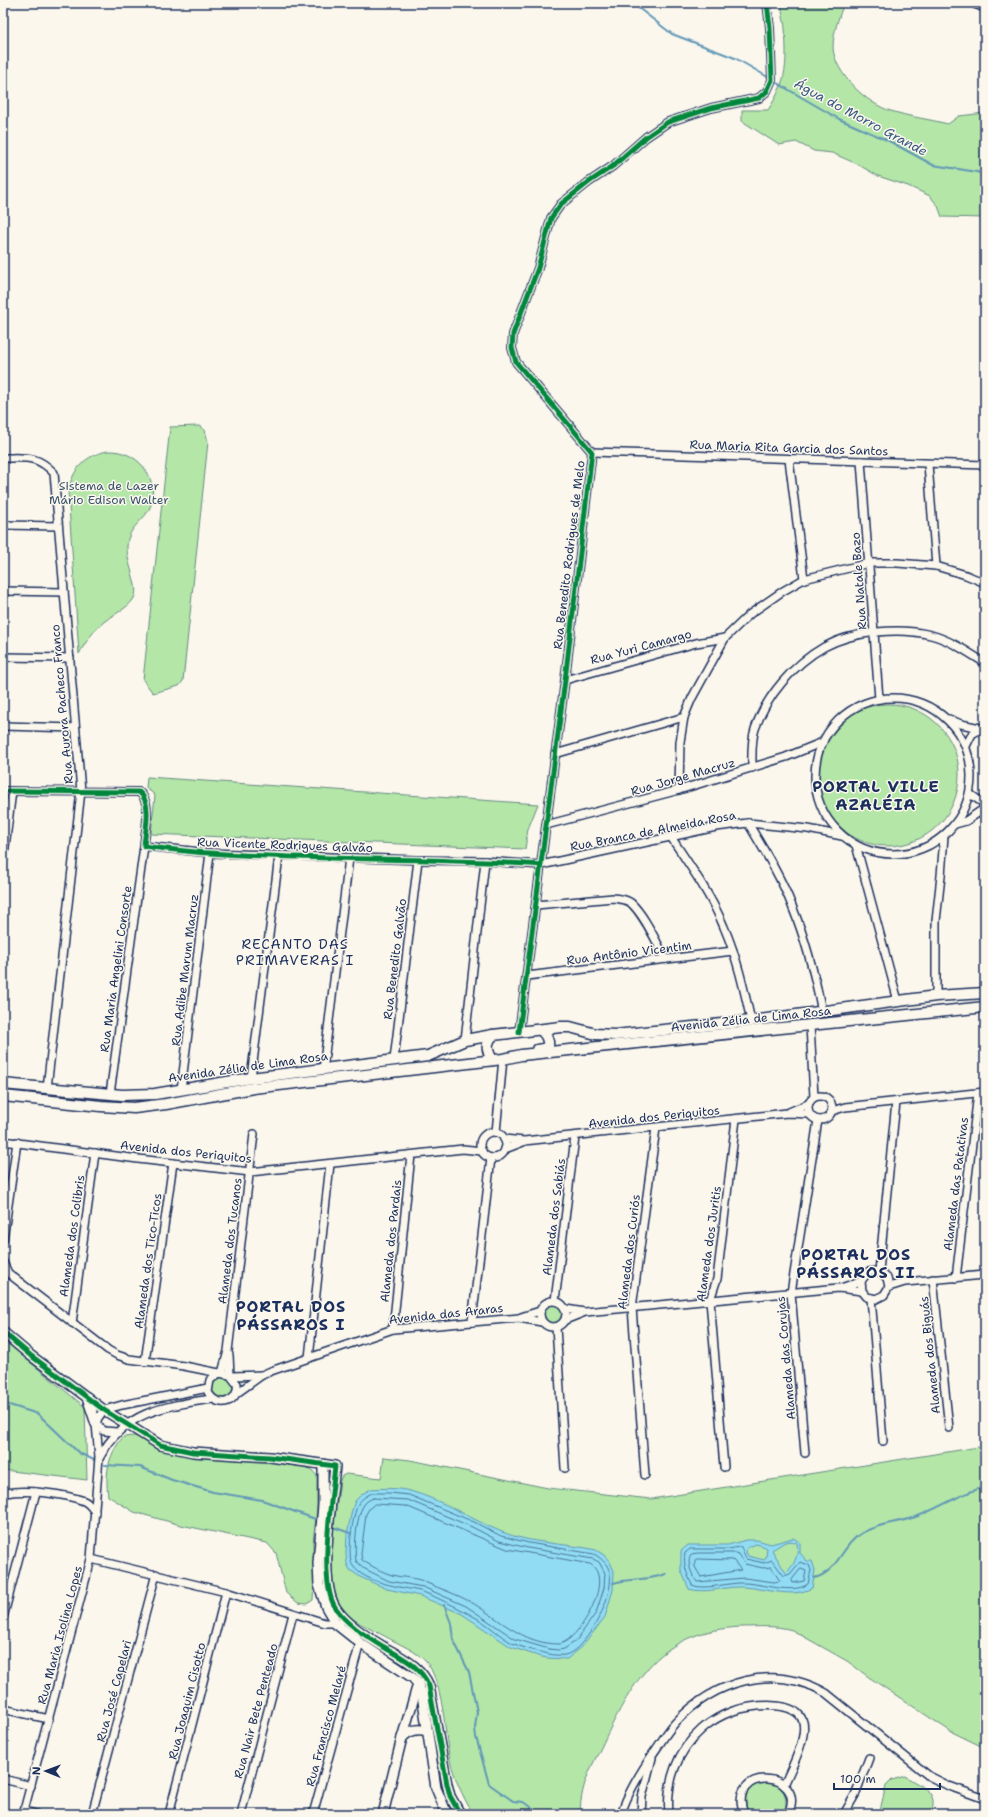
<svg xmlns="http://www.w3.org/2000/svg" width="988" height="1817" viewBox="0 0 988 1817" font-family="'Shantell Sans',sans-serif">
  <rect width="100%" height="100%" fill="#fbf7ec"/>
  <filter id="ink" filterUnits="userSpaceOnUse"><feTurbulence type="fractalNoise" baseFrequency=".025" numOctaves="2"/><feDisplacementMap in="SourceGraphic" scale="8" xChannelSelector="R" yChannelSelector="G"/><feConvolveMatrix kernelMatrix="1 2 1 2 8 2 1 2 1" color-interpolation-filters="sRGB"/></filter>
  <g filter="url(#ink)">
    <!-- green -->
    <g fill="#b3e6a7" stroke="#678a82">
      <path d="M782 3H844C839 17 833 32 833 48 835 74 867 104 891 111 909 117 929 119 948 124L959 116 985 113V218L942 217 938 206 930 196 908 186 878 176 857 164 832 153 814 151 796 142 779 145 742 121V110H768C788 80 787 62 785 28 784 19 781 11 782 3Z"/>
      <polygon points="199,426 205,430 208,442 183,681 179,686 153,693 143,680 170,427"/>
      <path d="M108 451C137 450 159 476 151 505 146 521 128 525 127 546 126 562 139 586 135 596 131 607 114 614 105 621 94 630 86 641 79 654L68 491C73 469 85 455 108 451Z"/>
      <circle cx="888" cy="775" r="71"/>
      <polygon points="147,777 538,804 528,829 525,849 151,834 155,795 146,788"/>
      <circle cx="552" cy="1313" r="11"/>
      <polygon points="3,1340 85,1407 87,1480 3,1470"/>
      <circle cx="223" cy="1387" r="11"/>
      <path d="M134 1436 148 1441 298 1465 311 1469 317 1476V1509L313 1542 314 1584 313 1600 307 1604 298 1603 286 1593 276 1553 267 1543 181 1525 134 1512 108 1496C105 1473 108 1455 123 1437Z"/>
      <path d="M985 1446V1748L950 1731 870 1678 847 1661 792 1630C776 1625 758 1627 741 1627 664 1631 637 1673 606 1737 593 1766 581 1780 580 1814H473C462 1795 453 1776 449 1755 444 1727 444 1695 431 1669 423 1654 405 1647 390 1639 378 1632 355 1623 346 1613 319 1583 336 1517 340 1480L342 1476 346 1474 381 1478 384 1457 410 1460 548 1488 651 1499Z"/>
      <path d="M905 1776C921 1787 941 1792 930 1814H879L886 1786 892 1780Z"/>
      <path d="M763 1781C767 1782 773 1783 776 1785 787 1790 788 1805 783 1814H748L747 1812C744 1795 745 1787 763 1781Z"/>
    </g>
    <!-- water -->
    <g fill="#91dcf2" stroke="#6297b7" fill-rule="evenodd">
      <path d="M371 1489C384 1488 398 1488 410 1491 443 1500 472 1520 502 1532 532 1544 565 1543 596 1550L604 1555 610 1562 614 1571 613 1590 605 1617 582 1647 567 1659 547 1658 538 1656 511 1647 462 1614 420 1596 387 1589 360 1577 350 1570 347 1564 346 1554 347 1535 352 1510 355 1501 362 1494Z"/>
      <path d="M793 1538 800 1542V1553L807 1561H812L815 1570 812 1588C790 1600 761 1586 738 1587 722 1587 706 1594 689 1589L681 1570V1551L688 1545H728L746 1540H757L771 1544ZM791 1541 797 1543C799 1556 794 1565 786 1573L772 1550 785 1542ZM756 1544 763 1546 767 1548 766 1558 764 1560 748 1556 746 1552 747 1548Z"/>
    </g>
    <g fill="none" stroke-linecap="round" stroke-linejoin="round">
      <!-- shore -->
      <g stroke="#4a7499" stroke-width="1">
        <path d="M372 1493H390L409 1495 474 1522 501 1536 529 1543 594 1554C615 1566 612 1581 606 1601 601 1617 582 1651 565 1655 557 1656 548 1654 541 1652 531 1650 521 1647 512 1643 500 1636 491 1627 480 1620 469 1614 459 1608 448 1603 439 1599 429 1594 420 1591 401 1587 365 1583 353 1566 346 1557 353 1514 358 1504 361 1499 366 1496 372 1493Z"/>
        <path d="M373 1498 408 1500 472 1527 499 1541 528 1548 593 1559 599 1562 605 1573 604 1588 596 1613 576 1641 564 1649 558 1650 549 1649 515 1639 466 1606 423 1587 389 1581 365 1569 356 1561C354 1548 356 1518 363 1506 365 1502 369 1500 373 1498Z"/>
        <path d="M375 1504 406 1506 507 1549 590 1564C616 1579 577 1644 558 1644 522 1644 498 1617 469 1601 456 1594 441 1589 427 1583 417 1577 403 1578 392 1575 382 1572 371 1566 362 1560L361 1554 366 1514 369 1509Z"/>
        <path d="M741 1547 746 1559 764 1563 772 1560 784 1576 790 1574 800 1562 809 1565 811 1570 808 1584C793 1595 761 1583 744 1583 729 1582 704 1591 692 1585 687 1574 683 1565 685 1553L690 1549H728Z"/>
        <path d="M699 1553H737L745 1564 763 1568 771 1567 780 1581 774 1582 745 1578 697 1582C692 1575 685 1561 692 1554Z"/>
        <polygon points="697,1559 733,1560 741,1570 701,1577 695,1567 695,1561"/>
        <polygon points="801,1569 806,1571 804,1581 793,1583 792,1580"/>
      </g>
      <!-- stream -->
      <g stroke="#6297b7" stroke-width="2">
        <polyline points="632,3 672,34 735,58 766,76"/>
        <polyline points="777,83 839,119 889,141 933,165 977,172 985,175"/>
        <polyline points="3,1403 38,1414 79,1453 94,1460"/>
        <polyline points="105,1465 140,1467 172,1480 213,1492 262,1500 318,1520"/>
        <polyline points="333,1527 350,1533"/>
        <path d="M814 1578C838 1573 842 1544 862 1533 878 1523 900 1523 918 1516 941 1507 961 1493 985 1487"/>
        <path d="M613 1583C630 1578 648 1581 666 1574"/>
        <polyline points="444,1605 451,1623 453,1639 469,1672 477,1712 475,1728 476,1737 489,1784 513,1801 523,1802 530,1806 536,1814"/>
      </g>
      <!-- minor casing -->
      <g stroke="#1b2f5e" stroke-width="10">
        <g id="minor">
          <polyline points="972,3 985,8"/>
          <polyline points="592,452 985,465"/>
          <path d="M3 458C26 458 37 455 54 473L81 791 47 1088"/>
          <polyline points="789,459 804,579"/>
          <polyline points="861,461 879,699"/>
          <polyline points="928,464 936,566"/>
          <polyline points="3,525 58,526"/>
          <polyline points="3,591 64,592"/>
          <polyline points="3,657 70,658"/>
          <polyline points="565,680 696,643 725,638"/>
          <circle cx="893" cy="776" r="78"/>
          <polyline points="949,719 961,724 985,729"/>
          <polyline points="3,726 75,728"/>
          <polyline points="966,746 972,734 981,729"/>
          <polyline points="555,754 684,717"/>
          <path d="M752 768C752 755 751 741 755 729 766 696 794 664 824 647 853 631 900 627 931 635 950 640 968 652 985 663"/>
          <polyline points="679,790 680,742 684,717 692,698 725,638 750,614 783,591 804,579 869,563 897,563 936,566 966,575 985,583"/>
          <path d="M3 791 139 792C153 803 145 830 144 846L210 853 418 860 485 861 541 865 716 827 748 823 808 829 842 836"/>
          <polyline points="970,794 980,801 985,803"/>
          <path d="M748 823C764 850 781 877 792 906 806 940 815 976 822 1012"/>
          <polyline points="955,824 966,821 985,808"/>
          <polyline points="546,825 679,790 786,757 823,742"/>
          <path d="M671 837C690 866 711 895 724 927 737 957 744 989 751 1021"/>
          <polyline points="856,845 898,1001"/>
          <polyline points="3,863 12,791"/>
          <path d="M536 905 613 898C619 899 626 899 631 903 645 916 656 942 666 959"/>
          <polyline points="527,976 733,951"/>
          <polyline points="936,996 936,921 941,876 944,836"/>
          <polyline points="810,1026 814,1097"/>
          <polyline points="519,1032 565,680 592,452 516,362 512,348 513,334 538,268 551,218 561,204 589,182 613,166 646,137 668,122 711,108 759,98 767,91 772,80 770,28 767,3"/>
          <polyline points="465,1040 485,861"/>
          <polyline points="394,1060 418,860"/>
          <polyline points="323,1070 349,858"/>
          <polyline points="251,1078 279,856"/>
          <polyline points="181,1090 210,853"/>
          <polyline points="110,1094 144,846"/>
          <circle cx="820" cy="1108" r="12"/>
          <polyline points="832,1111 845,1107 985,1092"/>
          <polyline points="789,1112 808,1104"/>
          <polyline points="496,1132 503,1059"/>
          <circle cx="493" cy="1145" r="13"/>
          <polyline points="504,1139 524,1141 787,1113 809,1114"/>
          <polyline points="3,1141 138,1159 250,1172 463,1149 482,1151"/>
          <polyline points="505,1149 523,1142"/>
          <polyline points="3,1240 17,1142"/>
          <polyline points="3,1262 8,1273 108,1350 117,1355 129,1359 184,1366 219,1373"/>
          <polyline points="879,1271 896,1102"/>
          <polyline points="956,1278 978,1093"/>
          <polyline points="933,1279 949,1428"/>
          <polyline points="889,1287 887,1278 879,1271 868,1272 861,1281 862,1291 867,1297 876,1299 884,1295 889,1287 905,1282 985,1275"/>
          <polyline points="841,1288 861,1281"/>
          <polyline points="871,1298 883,1441"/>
          <circle cx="553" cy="1314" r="13"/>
          <polyline points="555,1301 575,1137"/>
          <polyline points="566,1309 584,1312"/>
          <polyline points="521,1317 540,1311"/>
          <polyline points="565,1320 585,1312 839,1288 862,1291"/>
          <polyline points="472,1322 491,1158"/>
          <polyline points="72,1323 95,1153"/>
          <polyline points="556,1327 565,1468"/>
          <polyline points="393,1329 411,1155"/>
          <path d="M229 1355 230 1375 237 1384C240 1402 217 1410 208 1392L210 1380 219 1373 230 1375"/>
          <polyline points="309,1358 330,1164"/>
          <polyline points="145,1362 173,1163"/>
          <polyline points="222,1373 228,1351 254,1134"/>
          <polyline points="233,1376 262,1375"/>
          <polyline points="237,1393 262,1375 271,1371 393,1329 519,1318 542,1322"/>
          <polyline points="96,1424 104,1431 117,1432"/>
          <polyline points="805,1453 791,1293 818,1120"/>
          <path d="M100 1457C124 1411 165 1406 212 1399"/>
          <polyline points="724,1467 710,1300 717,1279 736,1119"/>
          <polyline points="645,1475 632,1308 656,1128"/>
          <path d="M6 1493C25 1489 66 1494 84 1501 89 1503 92 1508 95 1512"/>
          <polyline points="91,1559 226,1592 325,1623 340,1623"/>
          <polyline points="3,1618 36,1492"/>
          <polyline points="3,1709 49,1719"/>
          <polyline points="3,1779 31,1786"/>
          <polyline points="24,1811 36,1814"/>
          <polyline points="23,1814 91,1559 99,1457 96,1424 98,1418 104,1410 122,1405 208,1388"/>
          <polyline points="92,1814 156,1574"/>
          <polyline points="169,1814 226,1592"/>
          <polyline points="241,1814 293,1614"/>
          <polyline points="313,1814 360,1643"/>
          <path d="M621 1814C628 1792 640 1774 652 1755 660 1744 666 1733 675 1723 715 1680 773 1663 826 1693L929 1776 949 1786 985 1799"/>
          <polyline points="641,1814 642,1797 652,1758"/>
          <path d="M669 1814C666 1782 677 1751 702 1729 711 1721 722 1715 733 1711 750 1705 797 1699 803 1722 807 1739 791 1769 784 1785"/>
          <path d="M744 1814C725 1765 809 1770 788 1814"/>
          <polyline points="844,1814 855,1795 869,1758"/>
        </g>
      </g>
      <!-- tertiary casing -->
      <g stroke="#1b2f5e" stroke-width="12">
        <g id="tertiary">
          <path d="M3 1332 30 1355 104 1410 160 1445 193 1452 270 1457 335 1466C332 1500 318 1579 335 1607 347 1625 366 1636 384 1647 402 1658 421 1666 429 1686L447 1784 450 1796 460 1814"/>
          <polyline points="87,1397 96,1424"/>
          <polyline points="323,1464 323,1505 318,1563 319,1585 326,1607 336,1624 360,1643 413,1678 418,1684 422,1694 436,1788 447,1814"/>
          <path d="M402 1738C409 1730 417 1728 427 1731"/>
          <polyline points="383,1814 402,1738 418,1684"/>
        </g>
      </g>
      <!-- secondary casing -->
      <g stroke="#1b2f5e" stroke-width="13">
        <g id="secondary">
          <path d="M537 1050 543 1049 548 1047C549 1039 546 1035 541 1030"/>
          <path d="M492 1060C487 1050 485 1044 493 1035"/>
          <polyline points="3,1084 122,1095 155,1094 251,1078 428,1056 465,1040 493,1035 561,1027 570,1027 596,1034 615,1035 751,1021 936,996 985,993"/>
          <polyline points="3,1096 101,1106 134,1108 166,1104 253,1088 503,1059 521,1055 985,1007"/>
        </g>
      </g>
      <!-- minor -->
      <use href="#minor" stroke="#fbf7ec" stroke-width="7"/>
      <!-- tertiary -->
      <use href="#tertiary" stroke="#fbf7ec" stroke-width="9"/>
      <!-- secondary -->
      <use href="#secondary" stroke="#fbf7ec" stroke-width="10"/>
      <!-- cycleway casing -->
      <g stroke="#fbf7ec" stroke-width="8">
        <g id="cycleway">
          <path d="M3 791 139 792C153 803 145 830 144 846 166 849 188 852 210 853 320 861 431 857 541 865"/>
          <polyline points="519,1032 565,680 592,452 516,362 512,348 513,334 538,268 551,218 561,204 589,182 613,166 646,137 668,122 711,108 759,98 767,91 772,80 770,28 767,3"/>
          <path d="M3 1332 30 1355 104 1410 160 1445 193 1452 270 1457 335 1466C332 1500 318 1579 335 1607 347 1625 366 1636 384 1647 402 1658 421 1666 429 1686L447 1784 450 1796 460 1814"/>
        </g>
      </g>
      <!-- cycleway -->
      <use href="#cycleway" stroke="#00873e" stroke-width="5"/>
    </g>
  </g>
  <g text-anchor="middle" stroke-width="3" stroke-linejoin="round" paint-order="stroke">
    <!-- street labels -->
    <g font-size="12" fill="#1b2f5e" stroke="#fbf7ec">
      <text transform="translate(789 448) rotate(2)" y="4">Rua Maria Rita Garcia dos Santos</text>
      <text transform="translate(569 555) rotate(-83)" y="4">Rua Benedito Rodrigues de Melo</text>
      <text transform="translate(859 581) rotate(-94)" y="4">Rua Natale Bazo</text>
      <text transform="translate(641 647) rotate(-15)" y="4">Rua Yuri Camargo</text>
      <text transform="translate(62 704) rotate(-95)" y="4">Rua Aurora Pacheco Franco</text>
      <text transform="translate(683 777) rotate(-16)" y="4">Rua Jorge Macruz</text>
      <text transform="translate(653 831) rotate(-11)" y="4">Rua Branca de Almeida Rosa</text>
      <text transform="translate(285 845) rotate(2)" y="4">Rua Vicente Rodrigues Galvão</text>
      <text transform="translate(629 953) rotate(-7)" y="4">Rua Antônio Vicentim</text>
      <text transform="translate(395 959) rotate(-83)" y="4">Rua Benedito Galvão</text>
      <text transform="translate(116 969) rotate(-82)" y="4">Rua Maria Angelini Consorte</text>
      <text transform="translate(185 970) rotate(-83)" y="4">Rua Adibe Marum Macruz</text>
      <text transform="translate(751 1019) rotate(-6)" y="4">Avenida Zélia de Lima Rosa</text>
      <text transform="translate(248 1067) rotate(-8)" y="4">Avenida Zélia de Lima Rosa</text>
      <text transform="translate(654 1117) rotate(-6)" y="4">Avenida dos Periquitos</text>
      <text transform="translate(186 1152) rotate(6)" y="4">Avenida dos Periquitos</text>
      <text transform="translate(956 1184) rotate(-83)" y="4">Alameda das Patativas</text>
      <text transform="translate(554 1217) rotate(-83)" y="4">Alameda dos Sabiás</text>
      <text transform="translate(72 1236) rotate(-82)" y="4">Alameda dos Colibris</text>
      <text transform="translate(230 1241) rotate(-83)" y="4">Alameda dos Tucanos</text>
      <text transform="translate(391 1241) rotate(-84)" y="4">Alameda dos Pardais</text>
      <text transform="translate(709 1244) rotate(-82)" y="4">Alameda dos Juritis</text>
      <text transform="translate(629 1252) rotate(-83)" y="4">Alameda dos Curiós</text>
      <text transform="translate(148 1261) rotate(-82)" y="4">Alameda dos Tico-Ticos</text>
      <text transform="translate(446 1314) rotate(-6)" y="4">Avenida das Araras</text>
      <text transform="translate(930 1355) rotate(-96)" y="4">Alameda dos Biguás</text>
      <text transform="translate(786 1358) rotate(-95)" y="4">Alameda das Corujas</text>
      <text transform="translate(60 1635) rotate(-75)" y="4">Rua Maria Isolina Lopes</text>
      <text transform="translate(114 1691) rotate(-75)" y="4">Rua José Capelari</text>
      <text transform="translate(187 1701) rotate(-76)" y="4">Rua Joaquim Cisotto</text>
      <text transform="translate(256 1711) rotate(-75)" y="4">Rua Nair Bete Penteado</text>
      <text transform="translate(326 1726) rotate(-75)" y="4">Rua Francisco Melaré</text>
    </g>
    <!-- park labels -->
    <g font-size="12" fill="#39546d" stroke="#fbf7ec">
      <text x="109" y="490">Sistema de Lazer<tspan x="109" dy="14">Mário Edison Walter</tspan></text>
    </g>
    <!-- water labels -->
    <g font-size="13" font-style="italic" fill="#385a83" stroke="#fbf7ec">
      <text transform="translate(861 117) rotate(28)" y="5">Água do Morro Grande</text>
    </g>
    <!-- quarter labels -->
    <g font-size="14" letter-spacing="1" fill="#1b2f5e" stroke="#fbf7ec">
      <text x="295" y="949">RECANTO DAS<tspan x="295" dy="16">PRIMAVERAS I</tspan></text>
    </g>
    <!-- district labels -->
    <g font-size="16" font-weight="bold" letter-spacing="1" fill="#1b2f5e" stroke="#fbf7ec">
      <text x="876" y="792">PORTAL VILLE<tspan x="876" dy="18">AZALÉIA</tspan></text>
      <text x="856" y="1260">PORTAL DOS<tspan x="856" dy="18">PÁSSAROS II</tspan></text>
      <text x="291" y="1312">PORTAL DOS<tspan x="291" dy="18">PÁSSAROS I</tspan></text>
    </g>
  </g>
  <!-- margin -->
  <rect width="988" height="1817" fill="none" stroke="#fbf7ec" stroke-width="16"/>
  <rect x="8" y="8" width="972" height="1801" fill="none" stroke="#1b2f5e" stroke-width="1.5" filter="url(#ink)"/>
  <!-- north arrow -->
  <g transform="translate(46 1771) rotate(271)" stroke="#fbf7ec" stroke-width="3" paint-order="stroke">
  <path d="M0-3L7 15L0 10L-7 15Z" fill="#1b2f5e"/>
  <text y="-6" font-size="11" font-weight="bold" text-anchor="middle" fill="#1b2f5e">N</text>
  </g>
  <!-- scale -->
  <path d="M834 1783v6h106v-6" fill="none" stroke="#1b2f5e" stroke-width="2"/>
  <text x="840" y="1783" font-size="12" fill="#1b2f5e" stroke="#fbf7ec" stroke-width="3" paint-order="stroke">100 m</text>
</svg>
